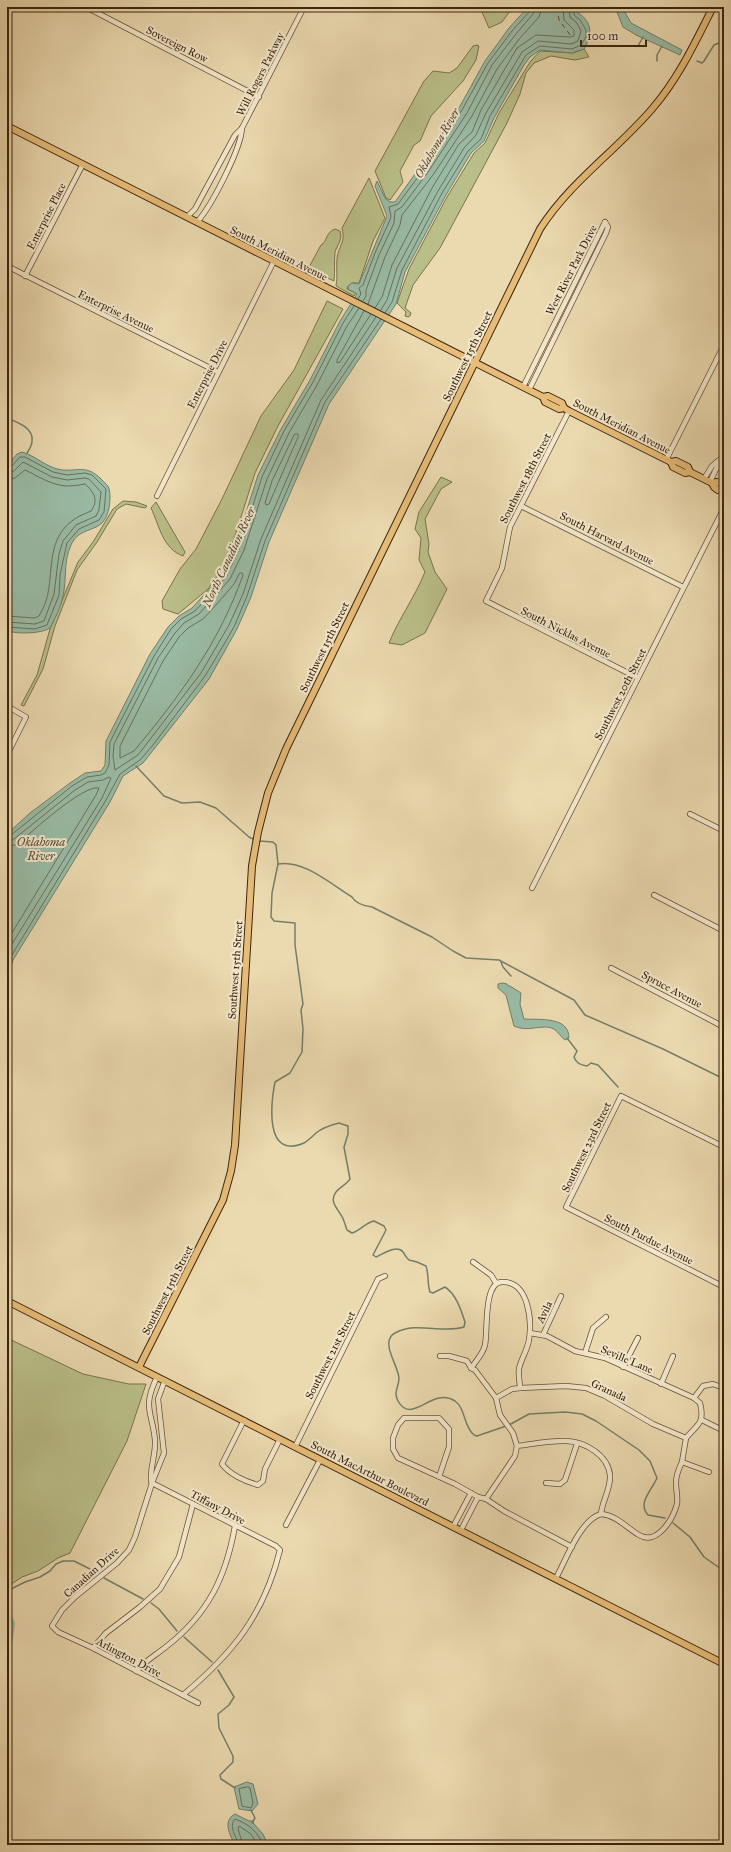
<svg xmlns="http://www.w3.org/2000/svg" width="731" height="1852" viewBox="0 0 731 1852" font-family="'IM FELL Great Primer',serif">
  <rect width="100%" height="100%" fill="#ebd9af"/>
  <filter id="stains"><feTurbulence type="fractalNoise" baseFrequency=".005" numOctaves="4"/><feColorMatrix values="0 0 0 0 .2 0 0 0 0 .09 0 0 0 0 .02 0 0 0 .5 -.17"/></filter>
  <radialGradient id="worn" r=".72"><stop offset=".6" stop-color="#630" stop-opacity="0"/><stop offset="1" stop-color="#630" stop-opacity=".3"/></radialGradient>
  <!-- green -->
  <g fill="#babf89" stroke="#7b724c">
    <polygon points="485,7 513,7 502,22 489,28 482,12"/>
    <polygon points="477,45 479,46 476,60 463,81 431,116 420,141 414,145 400,171 403,182 390,200 386,198 375,171 424,81 433,71 449,73 457,68 473,46"/>
    <polygon points="584,49 589,57 575,60 551,56 534,63 526,73 520,94 507,123 440,248 413,285 405,308 411,313 410,316 408,317 405,316 406,312 397,303 409,269 447,197 474,153 485,143 499,113 530,62 540,51 573,53"/>
    <path d="M369 178 385 218 373 241 359 283H352L348 286 347 289 356 293 354 296 336 286C338 276 336 268 337 258 339 245 346 242 342 228Z"/>
    <path d="M335 229 340 231C343 240 337 245 335 252 334 262 335 271 334 281L308 269 321 245C327 242 326 232 335 229Z"/>
    <polygon points="327,301 343,309 278,426 255,473 226,564 208,589 178,614 163,609 162,601 180,569 196,549 222,499 261,416 294,370"/>
    <path d="M441 477 452 482 441 489 425 519 429 544 428 552 435 572 447 589 425 633 402 645 389 643C399 618 415 597 425 572L419 560 421 538 415 529 419 512Z"/>
    <polygon points="123,501 136,502 147,506 145,508 126,504 117,509 97,542 77,570 55,626 43,669 24,706 21,705 37,675 50,629 78,562 93,542 113,509"/>
    <path d="M156 502 185 552 183 556C163 549 159 525 151 508Z"/>
    <polygon points="7,1338 83,1374 129,1384 146,1384 127,1441 70,1553 58,1558 38,1571 22,1577 10,1585 7,1584"/>
  </g>
  <!-- water -->
  <g fill="#99bba6" stroke="#747f69">
    <path d="M528 7H579L578 13C593 22 592 35 584 49L572 53 540 50 530 57 524 65 494 118 484 141 471 153 446 195 405 272 396 304 329 404 269 542 251 597 237 629 209 679 143 763 123 776 110 802 13 960 7 977V834L30 813 70 783 85 773 101 771 105 765 106 741 150 654 168 627 179 616 192 608 222 575 235 547 258 475 281 429 310 380 340 321 357 294 348 289V286L352 283 359 284 387 216 375 186 377 181 385 198 390 202H395L420 167 459 108 485 61 509 28Z"/>
    <polygon points="615,7 622,7 631,23 682,50 680,55 636,35 623,27"/>
    <path d="M22 452C33 455 43 464 54 468 75 475 84 461 102 480 108 486 110 487 110 497 110 506 108 517 102 523 92 532 78 529 71 545 63 562 67 580 63 596 61 607 55 618 50 628 41 634 17 634 7 631V466L17 454Z"/>
    <path d="M503 983 507 984 508 986H510L521 993 520 1004 524 1019C539 1020 569 1016 569 1038L565 1040C561 1037 558 1032 554 1029 544 1023 528 1033 514 1026L506 995 498 988V984Z"/>
    <polygon points="247,1782 253,1784 258,1804 252,1811 239,1809 234,1787"/>
    <path d="M235 1814 249 1821H253L254 1824 263 1834 268 1845H235C230 1835 222 1821 235 1814Z"/>
  </g>
  <g fill="none" stroke-linecap="round" stroke-linejoin="round">
    <!-- shore -->
    <g stroke="#6a705a" stroke-width="1">
      <polyline points="358,299 361,294 359,288 363,285 375,253 390,220 391,216 389,207 398,204 424,169 462,110 488,63 512,31 530,11 531,7"/>
      <polyline points="363,301 366,296 366,290 379,255 394,223 395,211 402,207 428,172 467,113 492,65 516,34 533,14 536,7"/>
      <polyline points="368,304 385,257 400,225 402,215 433,175 472,116 497,69 520,38 539,17 542,7"/>
      <polyline points="359,308 347,326 317,385 289,433 267,479 244,550 230,579 199,614 184,623 175,633 158,658 114,744 113,756 115,770 138,755 201,673 229,625 243,594 261,539 321,400 376,317"/>
      <polyline points="375,308 382,297 392,265 432,188 459,144 472,132 481,110 517,48 536,35 570,37 574,36 574,30 564,20 563,7"/>
      <polyline points="381,310 387,300 397,268 438,191 464,148 476,135 486,113 522,52 538,41 571,44 578,41 581,31 577,23 570,17 569,7"/>
      <polyline points="364,311 337,360 337,363 340,362 371,314"/>
      <polyline points="385,313 392,302 402,270 442,193 468,151 481,139 490,116 526,55 540,46 572,49 581,45 586,37 586,30 580,20 574,15 574,7"/>
      <polygon points="295,434 298,434 298,437 269,504 266,505 265,503 272,481"/>
      <polyline points="7,468 11,467 20,457 25,457 53,472 67,475 85,473 92,475 106,489 104,512 99,520 79,529 67,543 60,575 59,595 47,625 35,629 7,627"/>
      <polyline points="7,474 14,471 23,462 52,477 67,480 85,478 89,479 101,492 99,510 96,516 76,525 63,541 59,554 54,594 44,621 35,624 7,622"/>
      <path d="M7 480 15 478 25 470C38 476 51 485 66 486 73 486 79 485 85 484 94 492 99 500 91 511 85 514 77 516 72 521 48 539 53 567 48 593 47 600 43 609 39 616L35 618 7 616"/>
      <path d="M240 573H242L243 575C219 643 180 696 134 751L120 758V746L163 661 179 637 188 628 203 619 216 605 234 584Z"/>
      <polyline points="7,836 11,835 72,786 87,777 101,775 105,773 109,765 110,742 154,656 171,629 181,619 195,611 226,577 239,549 262,477 284,431 313,382 343,323 354,306"/>
      <polyline points="7,841 14,839 75,790 88,782 103,780 109,777 111,778 102,798 7,952"/>
      <path d="M7 847 18 844C31 832 84 784 99 788L96 795 7 941"/>
      <polyline points="7,965 10,958 106,800 120,774 140,760 153,745 205,676 223,646 234,627 247,596 265,541 325,402 381,319"/>
      <polygon points="248,1787 250,1788 253,1803 251,1808 242,1806 239,1789"/>
      <path d="M238 1845C237 1836 228 1827 235 1819 249 1824 258 1832 263 1845"/>
      <polyline points="243,1845 238,1829 239,1826 251,1834 258,1845"/>
    </g>
    <!-- stream -->
    <g stroke="#747f69" stroke-width="1.5">
      <polyline points="638,46 643,37"/>
      <polyline points="657,61 657,55 662,46"/>
      <polyline points="697,61 702,63 704,61 714,45 724,41"/>
      <path d="M7 418C17 422 34 428 32 441 32 445 29 450 27 453"/>
      <polyline points="136,766 164,796 182,803 200,802 216,808 249,837 255,840"/>
      <path d="M259 841 273 842 276 845 278 864 272 893 271 917 274 921 295 923V945L303 1004 301 1010 303 1029 302 1052 290 1073 275 1082C271 1103 264 1160 304 1143 309 1140 312 1137 316 1133 322 1128 331 1125 339 1123L348 1126V1134L344 1147 350 1179C346 1185 340 1187 336 1192 329 1201 337 1208 341 1215 344 1219 345 1225 347 1230L352 1233C361 1230 365 1223 374 1221L384 1226 386 1230 373 1255 376 1257C383 1254 397 1244 403 1252 405 1255 406 1258 409 1260L417 1262 426 1266C429 1275 427 1283 430 1292L433 1293 445 1287C456 1294 461 1310 465 1322L464 1327C441 1334 417 1321 395 1333 387 1337 388 1347 391 1354 393 1361 398 1370 399 1378 399 1387 393 1392 398 1401 412 1426 432 1386 455 1401 466 1409 463 1426 474 1435L477 1436 506 1426"/>
      <path d="M278 864C303 859 332 885 352 897 356 904 364 906 372 907L432 937 453 951 466 958 499 960 574 1000 585 1015 663 1049 724 1079"/>
      <polyline points="501,962 503,967 511,976"/>
      <path d="M567 1038 577 1051 574 1057C576 1063 580 1065 587 1066L591 1063 598 1065 618 1087"/>
      <path d="M509 1425 529 1414 565 1412 582 1414 596 1421 639 1450 650 1461 657 1478C652 1490 637 1503 648 1515L665 1518"/>
      <polyline points="673,1523 690,1537 704,1557 724,1571"/>
      <polyline points="104,1578 143,1599"/>
      <polyline points="7,1591 25,1582 40,1577 50,1571 56,1564 63,1561 74,1561 96,1572"/>
      <polyline points="151,1603 159,1609 177,1631"/>
      <polyline points="184,1637 212,1662"/>
      <polyline points="218,1670 234,1697 229,1705 218,1714 219,1728 233,1756 233,1762 220,1775 221,1779 235,1788"/>
      <polyline points="251,1810 255,1818 252,1823"/>
    </g>
    <!-- river -->
    <polyline stroke="#99bba6" stroke-width="8" points="7,1613 11,1624 7,1653"/>
    <!-- ferry -->
    <polyline stroke="#534a34" stroke-width="1" stroke-dasharray="5 4" stroke-linecap="butt" points="557,7 559,20 571,36"/>
    <!-- minor casing -->
    <g stroke="#685236" stroke-width="6">
      <g id="minor">
        <polyline points="86,7 259,97"/>
        <polyline points="187,217 195,209 235,135 242,128 304,7"/>
        <path d="M197 222C211 207 241 149 242 128"/>
        <polyline points="7,266 218,372"/>
        <polyline points="25,276 83,164"/>
        <polyline points="523,387 605,222"/>
        <polyline points="529,390 606,233 608,227 605,222"/>
        <polyline points="569,411 510,527 502,568 486,601 638,678"/>
        <polyline points="666,460 724,345"/>
        <polyline points="704,479 712,466 724,456"/>
        <polyline points="710,482 716,469 724,459"/>
        <polyline points="157,496 274,261"/>
        <polyline points="521,506 683,587"/>
        <polyline points="7,755 26,717 12,709"/>
        <polyline points="690,814 724,831"/>
        <polyline points="532,888 724,508"/>
        <polyline points="654,895 724,931"/>
        <polyline points="611,968 724,1027"/>
        <polyline points="724,1147 621,1096 566,1207 724,1287"/>
        <polyline points="473,1262 491,1275 496,1283"/>
        <polyline points="721,1285 724,1279"/>
        <path d="M530 1333 547 1336 575 1351 605 1358 694 1398 700 1403C705 1423 698 1424 686 1438"/>
        <polyline points="543,1335 561,1296"/>
        <polyline points="585,1353 593,1328 606,1317"/>
        <polyline points="440,1356 449,1356 467,1361 471,1368 475,1370 496,1398 500,1415 513,1433 517,1446"/>
        <polyline points="623,1367 638,1338"/>
        <path d="M471 1368C476 1361 483 1354 485 1345 488 1332 483 1282 502 1282 529 1281 532 1321 529 1340 527 1351 521 1359 519 1369 518 1375 520 1382 520 1388"/>
        <polyline points="165,1380 158,1399 164,1453 152,1483 135,1537 129,1550 117,1563 75,1597 62,1610 52,1626 58,1632 93,1648 198,1703"/>
        <polyline points="661,1384 673,1356"/>
        <polyline points="496,1398 512,1389 520,1388 566,1386 586,1388 605,1396 653,1424 686,1438"/>
        <polyline points="694,1398 703,1386 713,1384 724,1388"/>
        <path d="M244 1420 222 1464C229 1474 246 1482 258 1485L263 1481 265 1469 280 1439"/>
        <polyline points="702,1420 724,1431"/>
        <polyline points="295,1447 378,1279 385,1276"/>
        <polyline points="682,1462 686,1438"/>
        <polyline points="439,1477 449,1447 449,1429 439,1418 404,1418 398,1425 393,1438 393,1449 398,1458 455,1484 478,1497 486,1499 504,1511 572,1547"/>
        <path d="M151 1481C150 1467 156 1454 155 1440 152 1411 142 1408 157 1377"/>
        <path d="M152 1483 276 1546 280 1550C264 1615 233 1653 183 1695"/>
        <polyline points="546,1483 560,1484 565,1480 577,1444"/>
        <path d="M486 1499 515 1456 517 1446C533 1444 551 1440 567 1441 585 1442 608 1455 610 1475 611 1489 602 1501 601 1514 616 1515 627 1528 639 1535 657 1546 673 1519 677 1504 678 1497 676 1490 676 1483 676 1475 679 1468 682 1462L709 1472"/>
        <polyline points="286,1525 320,1460"/>
        <polyline points="453,1527 471,1493"/>
        <polyline points="461,1530 478,1497"/>
        <path d="M556 1578C566 1560 580 1520 601 1514"/>
        <polyline points="93,1648 106,1633 140,1607 160,1589 179,1557 193,1504"/>
        <path d="M136 1671C145 1661 156 1655 167 1646 208 1614 226 1577 235 1526"/>
      </g>
    </g>
    <!-- major casing -->
    <g stroke="#3c250e" stroke-width="8">
      <g id="major">
        <polyline points="7,126 543,397 545,402 559,409 564,408 569,411 671,462 673,467 685,473 690,472 712,483 714,487 718,490 723,489"/>
        <polyline points="543,397 548,396 562,403 564,408"/>
        <polyline points="671,462 676,461 688,467 690,472"/>
        <polyline points="712,483 717,482 721,484 724,489"/>
        <polyline points="7,1301 724,1664"/>
        <path d="M139 1367 223 1200 231 1171 235 1145 252 866 258 832 268 793 286 749 540 229C570 182 616 151 652 109 678 79 695 43 713 7"/>
      </g>
    </g>
    <!-- minor -->
    <use href="#minor" stroke="#f2e6cb" stroke-width="4.5"/>
    <!-- major -->
    <use href="#major" stroke="#e6bc78" stroke-width="6"/>
  </g>
  <g text-anchor="middle" stroke-width="4" stroke-linejoin="round" paint-order="stroke">
    <!-- street labels -->
    <g font-size="11" fill="#3c250e" stroke="#f2e6cb">
      <text transform="translate(177 44) rotate(27)" y="4">Sovereign Row</text>
      <text transform="translate(260 74) rotate(-63)" y="4">Will Rogers Parkway</text>
      <text transform="translate(46 216) rotate(-63)" y="4">Enterprise Place</text>
      <text transform="translate(279 253) rotate(27)" y="4">South Meridian Avenue</text>
      <text transform="translate(571 270) rotate(-63)" y="4">West River Park Drive</text>
      <text transform="translate(116 311) rotate(26)" y="4">Enterprise Avenue</text>
      <text transform="translate(467 356) rotate(-64)" y="4">Southwest 15th Street</text>
      <text transform="translate(207 374) rotate(-63)" y="4">Enterprise Drive</text>
      <text transform="translate(622 426) rotate(27)" y="4">South Meridian Avenue</text>
      <text transform="translate(525 478) rotate(-63)" y="4">Southwest 18th Street</text>
      <text transform="translate(607 538) rotate(27)" y="4">South Harvard Avenue</text>
      <text transform="translate(566 632) rotate(27)" y="4">South Nicklas Avenue</text>
      <text transform="translate(324 647) rotate(-64)" y="4">Southwest 15th Street</text>
      <text transform="translate(620 694) rotate(-63)" y="4">Southwest 20th Street</text>
      <text transform="translate(235 970) rotate(-86)" y="4">Southwest 15th Street</text>
      <text transform="translate(672 989) rotate(28)" y="4">Spruce Avenue</text>
      <text transform="translate(586 1147) rotate(-64)" y="4">Southwest 23rd Street</text>
      <text transform="translate(649 1239) rotate(27)" y="4">South Purdue Avenue</text>
      <text transform="translate(167 1290) rotate(-63)" y="4">Southwest 15th Street</text>
      <text transform="translate(544 1312) rotate(-65)" y="4">Avila</text>
      <text transform="translate(330 1355) rotate(-63)" y="4">Southwest 21st Street</text>
      <text transform="translate(627 1359) rotate(23)" y="4">Seville Lane</text>
      <text transform="translate(609 1390) rotate(25)" y="4">Granada</text>
      <text transform="translate(370 1473) rotate(27)" y="4">South MacArthur Boulevard</text>
      <text transform="translate(218 1507) rotate(28)" y="4">Tiffany Drive</text>
      <text transform="translate(91 1572) rotate(-42)" y="4">Canadian Drive</text>
      <text transform="translate(129 1657) rotate(28)" y="4">Arlington Drive</text>
    </g>
    <!-- water labels -->
    <g font-size="12" font-style="italic" fill="#534a34" stroke="#f2e6cb">
      <text transform="translate(437 143) rotate(-60)" y="4">Oklahoma River</text>
      <text transform="translate(229 557) rotate(-65)" y="4">North Canadian River</text>
      <text x="41" y="846">Oklahoma<tspan x="41" dy="14">River</tspan></text>
    </g>
  </g>
  <!-- margin -->
  <rect width="731" height="1852" fill="none" stroke="#ebd9af" stroke-width="24"/>
  <rect x="8" y="8" width="715" height="1836" fill="none" stroke="#3c250e" stroke-width="2"/>
  <rect x="12" y="12" width="707" height="1828" fill="none" stroke="#3c250e"/>
  <!-- scale -->
  <path d="M581 40v6h65v-6" fill="none" stroke="#3c250e" stroke-width="2"/>
  <text x="587" y="40" font-size="12" fill="#3c250e" stroke="#f2e6cb" stroke-width="3" paint-order="stroke">100 m</text>
  <rect width="100%" height="100%" filter="url(#stains)"/>
  <rect width="100%" height="100%" fill="url(#worn)"/>
</svg>
